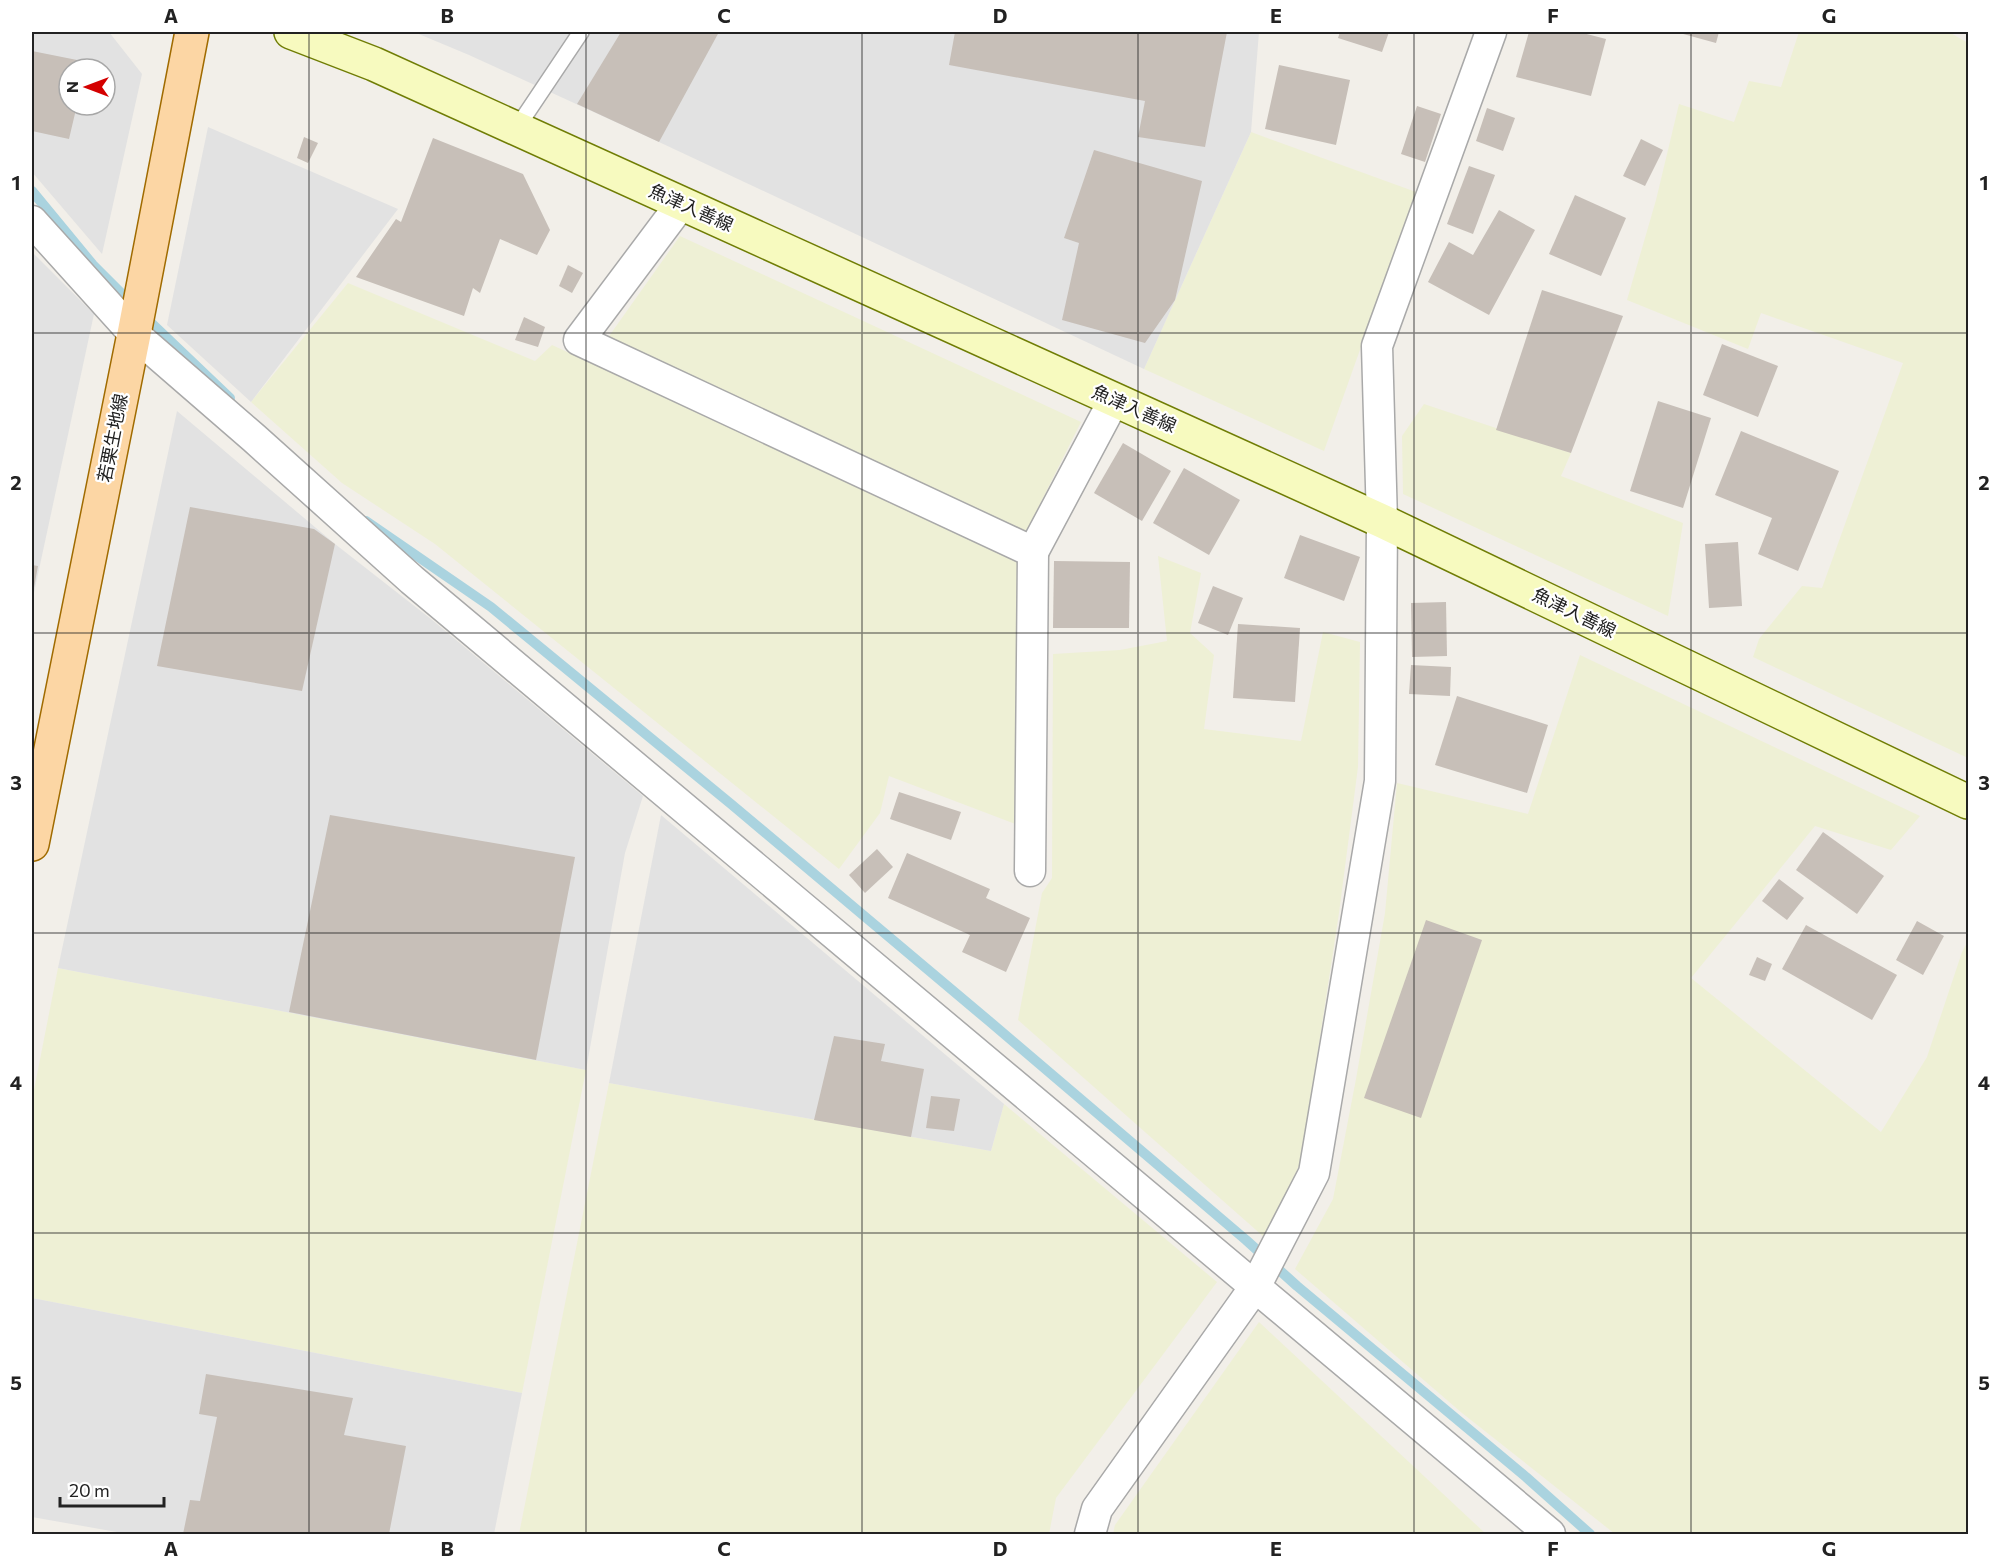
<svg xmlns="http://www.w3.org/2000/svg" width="2000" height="1566" viewBox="0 0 2000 1566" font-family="Commissioner,'Noto Sans JP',sans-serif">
  <rect width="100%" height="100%" fill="#f2efe9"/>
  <!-- farmland -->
  <g fill="#eef0d5">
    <polygon points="1799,32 1949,32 1968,43 1968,758 1753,657 1759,639 1802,586 1822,588 1903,363 1761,313 1748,349 1627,300 1656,200 1679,104 1734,122 1749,81 1781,87"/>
    <polygon points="1251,132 1416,192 1324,451 1144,369"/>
    <polygon points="680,236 1081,422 1025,534 607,339"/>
    <polygon points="348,283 535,361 552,345 1022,560 1018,825 889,776 880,813 839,869 435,544 342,483 251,402"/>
    <polygon points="1424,404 1571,453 1561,476 1683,523 1668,616 1403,494 1402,436"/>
    <polygon points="1158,556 1201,573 1190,633 1214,655 1204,729 1301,741 1323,632 1360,642 1358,767 1339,913 1301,1162 1264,1237 1018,1020 1042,893 1052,878 1053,654 1120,650 1167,641"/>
    <polygon points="1580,655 1920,816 1891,850 1815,826 1691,978 1881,1132 1927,1057 1962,952 1968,941 1968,1534 1615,1534 1462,1413 1295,1269 1333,1199 1356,1079 1385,913 1397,783 1528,814"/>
    <polygon points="58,968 586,1070 522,1393 32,1298 32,1100"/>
    <polygon points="609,1083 991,1151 1004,1104 1217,1282 1056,1498 1049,1534 519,1534"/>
    <polygon points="1259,1322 1486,1534 1113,1534 1115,1525"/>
  </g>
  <!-- parking -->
  <g fill="#e2e2e2" fill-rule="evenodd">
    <path d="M32 32H109L142 74 102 254 32 172ZM69 69H105V105H69Z"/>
    <polygon points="414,32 1259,32 1251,132 1144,369 659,142 469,55"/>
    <polygon points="208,127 398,209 251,402 167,325"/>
    <polygon points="32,252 94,314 32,602"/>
    <polygon points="177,411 335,544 431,619 643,796 625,853 586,1070 58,968"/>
    <polygon points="661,815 1004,1104 991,1151 609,1083"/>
    <polygon points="32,1298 522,1393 494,1534 128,1534 32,1517"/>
  </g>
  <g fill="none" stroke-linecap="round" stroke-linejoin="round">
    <!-- stream -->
    <g stroke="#aad3df" stroke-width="10">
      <polyline points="32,191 93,265 133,305"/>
      <polyline points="144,316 230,398"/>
      <polyline points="366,521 491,607 731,804 989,1021 1246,1240 1297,1286 1526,1477 1590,1534"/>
    </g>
  </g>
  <!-- building -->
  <g fill="#c7bfb8">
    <polygon points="621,32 719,32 659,142 577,104"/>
    <polygon points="955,32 1227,32 1205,147 1138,137 1145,101 949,65"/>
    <polygon points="1340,32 1389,32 1382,52 1338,38"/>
    <polygon points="1529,32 1579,32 1606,39 1591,96 1516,77"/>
    <polygon points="1676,32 1719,32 1716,43"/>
    <polygon points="32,51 87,62 85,69 69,69 69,105 77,105 69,139 32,131"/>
    <polygon points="1279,65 1350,80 1336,145 1265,129"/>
    <polygon points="1417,106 1441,114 1425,162 1401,154"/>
    <polygon points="1487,108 1515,118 1503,151 1476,141"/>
    <polygon points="304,137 318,143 308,163 297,158"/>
    <polygon points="433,138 523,174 550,230 537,255 500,239 480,293 473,288 464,316 356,277 396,219 401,222"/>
    <polygon points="1641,139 1663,150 1645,186 1623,176"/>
    <polygon points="1094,150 1202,181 1175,300 1145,343 1062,320 1079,243 1064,238"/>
    <polygon points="1469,166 1495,175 1473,234 1447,224"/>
    <polygon points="1575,195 1626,218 1601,276 1549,254"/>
    <polygon points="1499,210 1535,230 1489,315 1428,282 1449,242 1473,255"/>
    <polygon points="568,265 583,273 572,293 559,286"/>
    <polygon points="1542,290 1623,316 1571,453 1496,430"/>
    <polygon points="524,317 545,327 538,347 515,340"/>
    <polygon points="1722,344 1778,366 1758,417 1703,395"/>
    <polygon points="1658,401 1711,418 1683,508 1630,491"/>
    <polygon points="1741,431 1839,471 1798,571 1758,554 1772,518 1715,495"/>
    <polygon points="1123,443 1171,471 1142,521 1094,493"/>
    <polygon points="1184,468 1240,500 1209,555 1153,523"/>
    <polygon points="190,507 314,529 335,544 302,691 157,666"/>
    <polygon points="1300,535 1360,557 1344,601 1284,578"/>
    <polygon points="1738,542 1742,606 1709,608 1705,544"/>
    <polygon points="1054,561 1130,562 1129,628 1053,628"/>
    <polygon points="32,565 38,566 33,593 32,593"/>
    <polygon points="1213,586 1243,598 1228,635 1198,623"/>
    <polygon points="1446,602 1447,656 1412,657 1411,603"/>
    <polygon points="1238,624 1300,628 1295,702 1233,698"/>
    <polygon points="1411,665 1451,667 1450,696 1409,694"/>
    <polygon points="1457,696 1548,725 1527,793 1435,765"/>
    <polygon points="899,792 961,812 951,840 890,819"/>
    <polygon points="330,815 575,857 536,1060 289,1012"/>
    <polygon points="1823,832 1884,876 1857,914 1796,870"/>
    <polygon points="877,849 893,867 865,893 849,875"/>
    <polygon points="907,853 990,889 986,898 1030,918 1006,972 962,952 970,935 888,898"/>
    <polygon points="1779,879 1804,898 1787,920 1762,901"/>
    <polygon points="1426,920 1482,940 1421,1118 1364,1098"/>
    <polygon points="1917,921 1944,936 1923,975 1896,960"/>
    <polygon points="1806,925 1897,975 1872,1020 1782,969"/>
    <polygon points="1757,957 1772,964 1765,981 1749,975"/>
    <polygon points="834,1036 885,1044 881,1061 924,1069 911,1137 814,1120"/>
    <polygon points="931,1096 960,1099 954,1131 926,1128"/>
    <polygon points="206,1374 353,1398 344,1435 406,1446 389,1534 183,1534 190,1500 200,1501 217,1417 199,1414"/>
  </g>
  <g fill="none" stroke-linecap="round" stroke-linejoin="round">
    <!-- service casing -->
    <g stroke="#a9a9a9" stroke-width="18">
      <polyline id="service" points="516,129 581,32"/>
    </g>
    <!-- minor casing -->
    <g stroke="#a9a9a9" stroke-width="33">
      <g id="minor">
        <polyline points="681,204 579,340 1033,552 1114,400"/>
        <polyline points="32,221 134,334 254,438 412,580 1550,1534"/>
        <polyline points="1030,871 1033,552"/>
        <polyline points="1090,1534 1097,1509 1255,1287 1314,1173 1380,781 1382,521 1377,346 1491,32"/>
      </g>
    </g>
    <!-- secondary casing -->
    <g stroke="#707d05" stroke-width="36">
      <polyline id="secondary" points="291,32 374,64 1382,521 1968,802"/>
    </g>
    <!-- primary casing -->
    <g stroke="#a06b00" stroke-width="36">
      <polyline id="primary" points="32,844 134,334 192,32"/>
    </g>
    <!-- service -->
    <use href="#service" stroke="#fff" stroke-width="15"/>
    <!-- minor -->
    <use href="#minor" stroke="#fff" stroke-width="30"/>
    <!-- secondary -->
    <use href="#secondary" stroke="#f7fabf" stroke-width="33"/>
    <!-- primary -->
    <use href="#primary" stroke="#fcd6a4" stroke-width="33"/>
  </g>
  <!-- grid -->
  <path fill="none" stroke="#222" stroke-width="1.5" stroke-opacity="0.55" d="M309 32V1534M586 32V1534M862 32V1534M1138 32V1534M1414 32V1534M1691 32V1534M32 333H1968M32 633H1968M32 933H1968M32 1233H1968"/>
  <g text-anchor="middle" stroke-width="4.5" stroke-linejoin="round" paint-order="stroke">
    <!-- street labels -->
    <g font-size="18" fill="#222" stroke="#fff">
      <text transform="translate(691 208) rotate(24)" y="6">魚津入善線</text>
      <text transform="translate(1134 409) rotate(24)" y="6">魚津入善線</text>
      <text transform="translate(113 438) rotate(-79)" y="6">若栗生地線</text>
      <text transform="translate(1574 613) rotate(26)" y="6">魚津入善線</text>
    </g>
  </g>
  <!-- border -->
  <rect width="2000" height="1566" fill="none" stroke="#ffffff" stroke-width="66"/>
  <!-- north arrow -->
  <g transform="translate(87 87) rotate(270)"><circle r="28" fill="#ffffff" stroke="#a7a7a7" stroke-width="1.5"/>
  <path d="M0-4.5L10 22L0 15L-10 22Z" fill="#d40000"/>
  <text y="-9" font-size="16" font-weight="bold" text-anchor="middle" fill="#222222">N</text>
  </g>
  <!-- scale -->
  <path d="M60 1497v9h104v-9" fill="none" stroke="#222222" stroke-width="3"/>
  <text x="69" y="1497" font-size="18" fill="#222222" stroke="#ffffff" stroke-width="4.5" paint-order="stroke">20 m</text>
  <rect x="33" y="33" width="1934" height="1500" fill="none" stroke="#222" stroke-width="2"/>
  <g font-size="20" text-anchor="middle" font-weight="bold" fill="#222">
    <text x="171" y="23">A</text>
    <text x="447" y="23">B</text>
    <text x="724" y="23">C</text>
    <text x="1000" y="23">D</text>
    <text x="1276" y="23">E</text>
    <text x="1553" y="23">F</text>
    <text x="1829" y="23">G</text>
    <text x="16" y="190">1</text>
    <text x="1984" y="190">1</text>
    <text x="16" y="490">2</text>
    <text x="1984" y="490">2</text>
    <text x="16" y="790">3</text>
    <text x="1984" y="790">3</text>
    <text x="16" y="1090">4</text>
    <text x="1984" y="1090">4</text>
    <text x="16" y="1390">5</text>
    <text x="1984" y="1390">5</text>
    <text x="171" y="1556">A</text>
    <text x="447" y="1556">B</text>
    <text x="724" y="1556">C</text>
    <text x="1000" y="1556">D</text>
    <text x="1276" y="1556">E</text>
    <text x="1553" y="1556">F</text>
    <text x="1829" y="1556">G</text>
  </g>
</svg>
